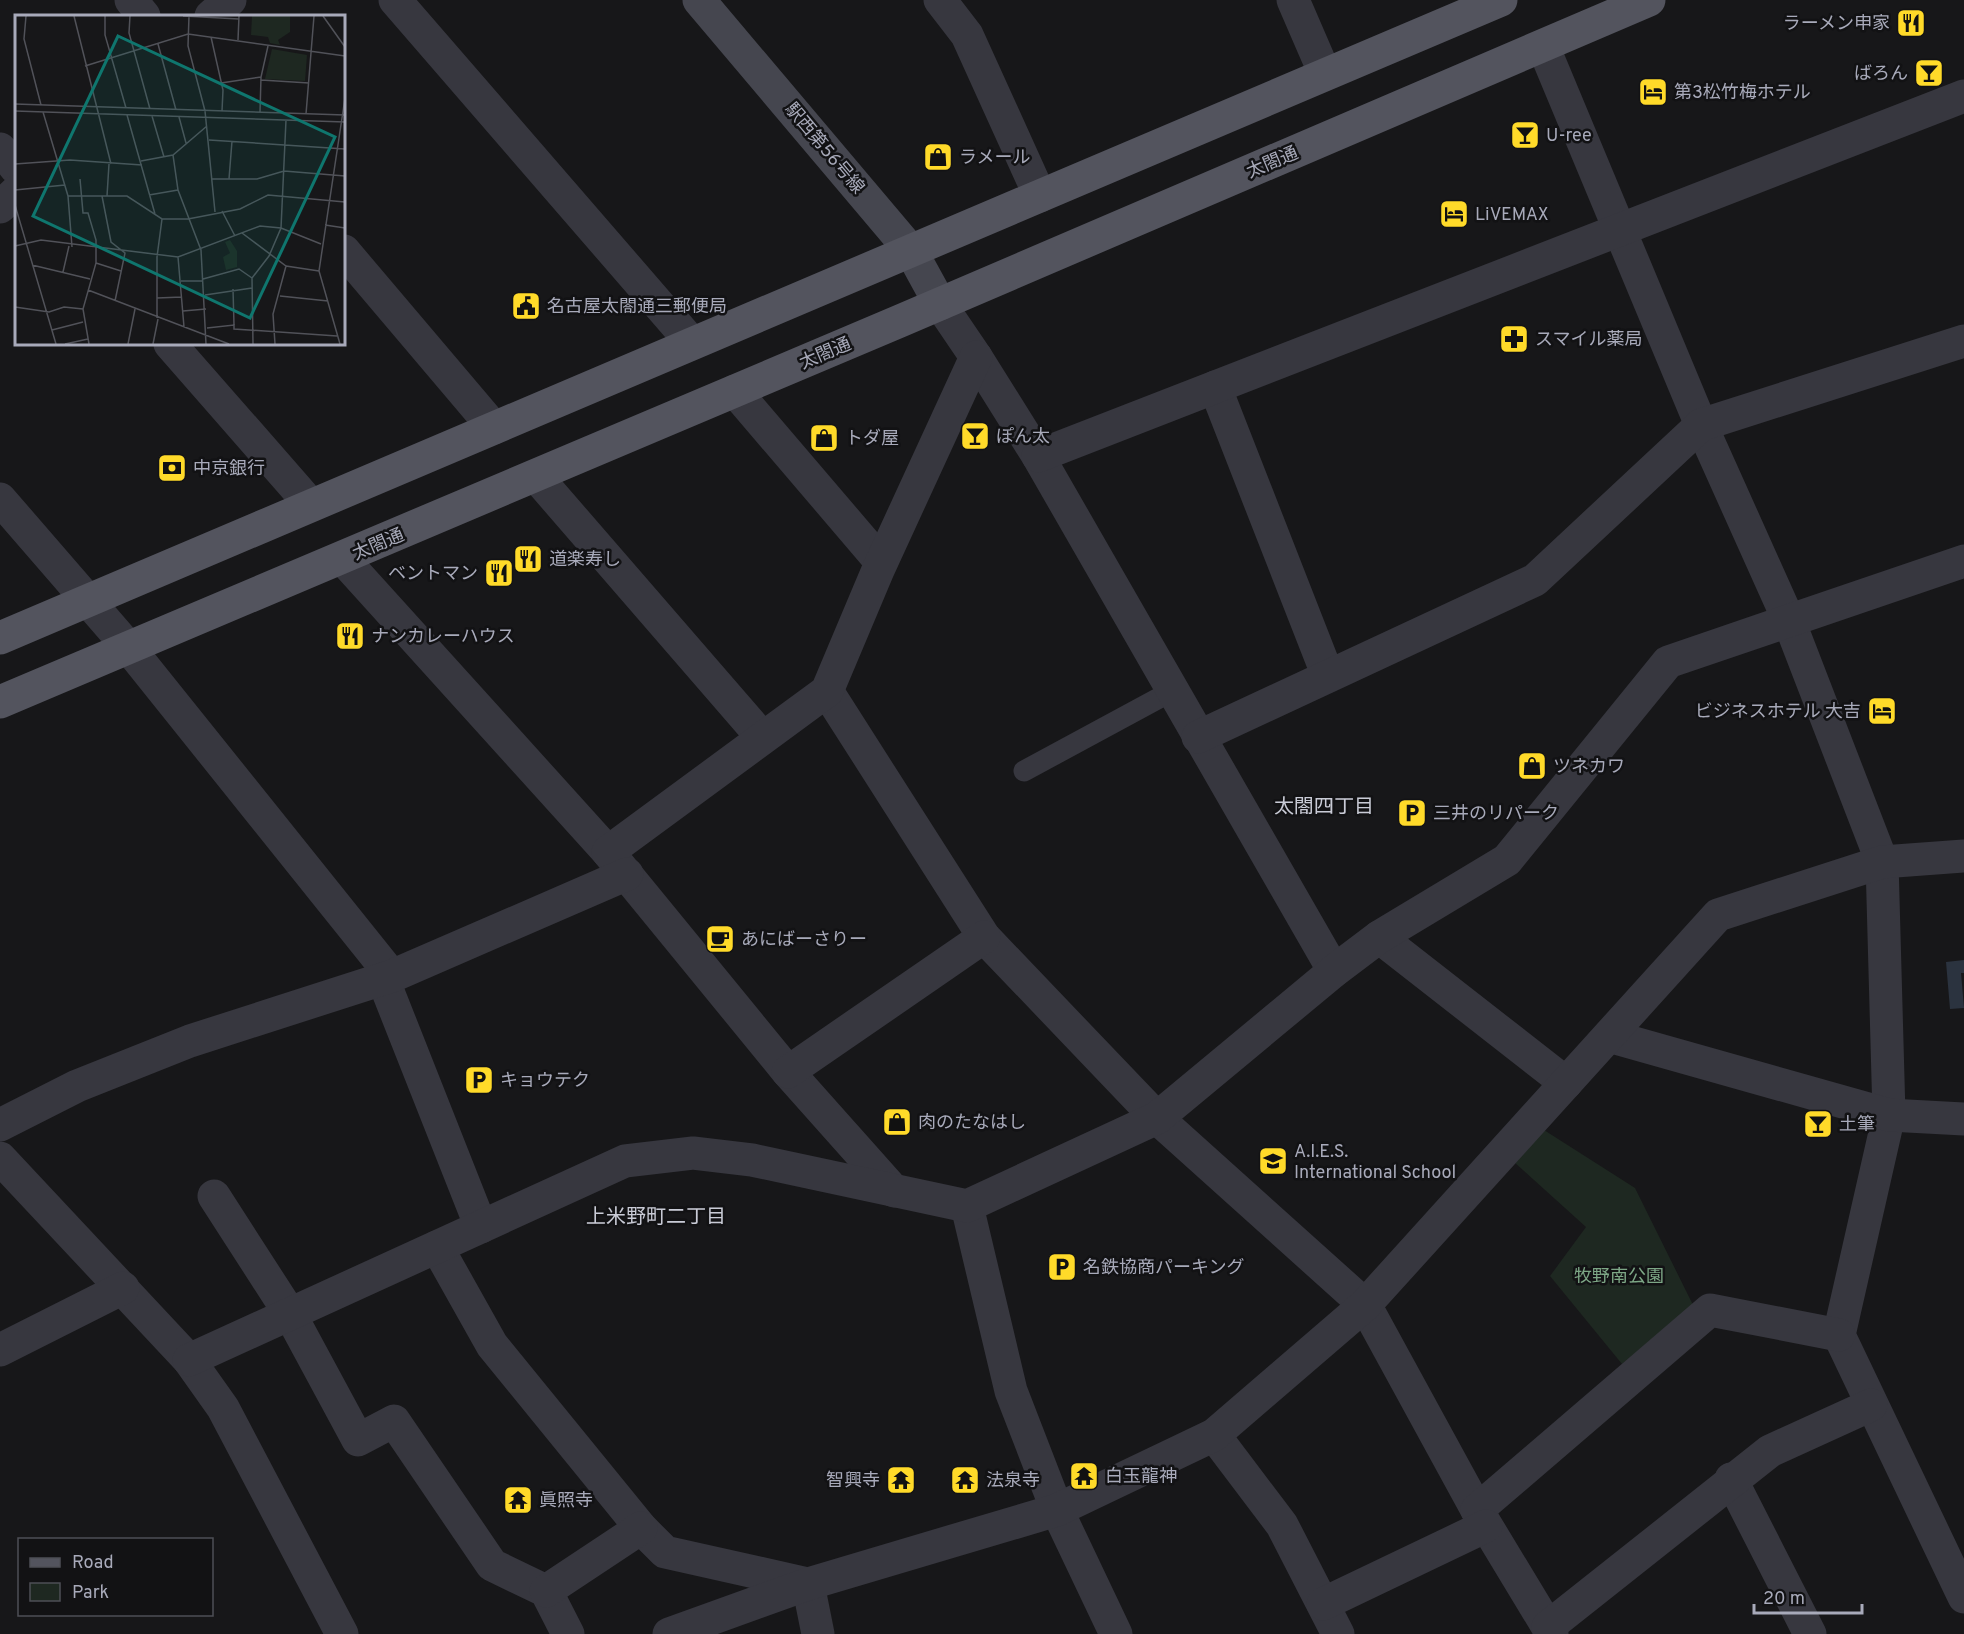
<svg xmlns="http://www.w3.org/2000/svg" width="1964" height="1634" viewBox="0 0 1964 1634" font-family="Overpass,'Noto Sans JP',sans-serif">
  <rect width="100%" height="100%" fill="#171719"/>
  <!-- green -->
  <polygon fill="#1e2821" points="1544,1130 1635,1188 1693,1305 1622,1364 1550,1276 1586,1227 1514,1162"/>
  <!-- water -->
  <polygon fill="#2b333f" points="1964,960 1964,973 1961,973 1964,1008 1950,1009 1946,962"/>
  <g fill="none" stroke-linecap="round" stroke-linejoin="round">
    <!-- lane -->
    <polyline stroke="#37373f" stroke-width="21" points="1024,771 1172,691"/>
    <!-- street -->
    <g stroke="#37373f" stroke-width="33">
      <polyline points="131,0 144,16"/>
      <polyline points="395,0 692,343"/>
      <polyline points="940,0 967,35 1040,196"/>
      <polyline points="1293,0 1325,74"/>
      <polyline points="211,16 230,0"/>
      <polyline points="1543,46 1701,425 1789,621 1882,862 1889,1115 1839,1335 1964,1597"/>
      <polyline points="0,149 16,168"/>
      <polyline points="0,207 16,192"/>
      <polyline points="344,251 494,428"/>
      <polyline points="940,304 976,357 1038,456 1334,971"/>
      <polyline points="170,344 311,505"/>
      <polyline points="1215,387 1328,676"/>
      <polyline points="735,391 881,562"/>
      <polyline points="1038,456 1964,96"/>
      <polyline points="536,476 762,737"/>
      <polyline points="0,499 129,648 392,976"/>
      <polyline points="343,559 608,852 788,1072 894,1191"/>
      <polyline points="827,691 984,937 1157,1118 1365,1305 1477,1510 1552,1634"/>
      <polyline points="1198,737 1535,580 1701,425 1964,341"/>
      <polyline points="608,852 827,691 878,570 976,357"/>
      <polyline points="1379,937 1566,1083"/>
      <polyline points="383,979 481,1227"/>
      <polyline points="1609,1036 1889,1115 1964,1119"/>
      <polyline points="788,1072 984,937"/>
      <polyline points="0,1125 77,1086 190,1041 392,976 627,874"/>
      <polyline points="0,1158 189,1360 223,1408 342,1634"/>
      <polyline points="214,1196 290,1314 358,1440 394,1421 492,1565 546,1591 568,1634"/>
      <polyline points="967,1206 1011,1391 1057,1510 1116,1634"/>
      <polyline points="437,1247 492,1345 641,1528 665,1552 808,1584 818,1634"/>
      <polyline points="0,1350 123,1288"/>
      <polyline points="189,1360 625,1161 693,1153 752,1160 967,1206 1157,1118 1334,971 1379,937 1507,860 1668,662 1964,561"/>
      <polyline points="1214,1435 1282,1525 1338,1634"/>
      <polyline points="1731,1479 1810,1634"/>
      <polyline points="1477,1510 1710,1310 1839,1335"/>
      <polyline points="546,1591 641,1528"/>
      <polyline points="1323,1604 1486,1526"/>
      <polyline points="1548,1627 1770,1451 1871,1405"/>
      <polyline points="669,1634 808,1584 1057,1510 1214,1435 1365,1305 1718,915 1882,862 1964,856"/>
    </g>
    <!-- secondary -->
    <polyline stroke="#45464f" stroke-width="33" points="699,0 911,251 940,304"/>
    <!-- primary -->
    <g stroke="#53545e" stroke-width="33">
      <polyline points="0,638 1501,0"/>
      <polyline points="0,702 900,321 1649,0"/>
    </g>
  </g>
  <!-- icons -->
  <defs>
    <g id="restaurant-square" transform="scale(1.5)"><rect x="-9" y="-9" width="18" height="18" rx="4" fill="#ffda29" stroke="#121214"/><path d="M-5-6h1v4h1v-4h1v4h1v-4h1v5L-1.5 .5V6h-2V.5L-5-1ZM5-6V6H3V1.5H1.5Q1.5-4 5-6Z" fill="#111"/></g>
    <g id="bar-square" transform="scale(1.5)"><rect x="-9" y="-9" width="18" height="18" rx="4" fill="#ffda29" stroke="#121214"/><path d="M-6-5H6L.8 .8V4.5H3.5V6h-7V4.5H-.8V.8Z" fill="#111"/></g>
    <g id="hotel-square" transform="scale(1.5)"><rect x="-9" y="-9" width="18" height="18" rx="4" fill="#ffda29" stroke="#121214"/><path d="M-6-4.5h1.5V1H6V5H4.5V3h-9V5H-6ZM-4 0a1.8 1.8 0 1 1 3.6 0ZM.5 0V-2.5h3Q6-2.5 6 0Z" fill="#111"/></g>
    <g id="shop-square" transform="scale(1.5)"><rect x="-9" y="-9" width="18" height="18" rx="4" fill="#ffda29" stroke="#121214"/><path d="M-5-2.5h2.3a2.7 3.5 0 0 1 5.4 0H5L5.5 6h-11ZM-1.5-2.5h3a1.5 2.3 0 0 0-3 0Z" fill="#111"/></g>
    <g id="civic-square" transform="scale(1.5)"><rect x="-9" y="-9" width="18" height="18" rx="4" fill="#ffda29" stroke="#121214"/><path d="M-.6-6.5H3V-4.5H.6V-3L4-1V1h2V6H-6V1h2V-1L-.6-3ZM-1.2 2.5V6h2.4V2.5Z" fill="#111"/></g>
    <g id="pharmacy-square" transform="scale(1.5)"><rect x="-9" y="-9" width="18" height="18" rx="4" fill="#ffda29" stroke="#121214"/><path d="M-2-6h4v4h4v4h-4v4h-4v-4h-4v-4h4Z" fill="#111"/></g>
    <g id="bank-square" transform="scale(1.5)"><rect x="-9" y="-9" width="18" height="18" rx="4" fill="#ffda29" stroke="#121214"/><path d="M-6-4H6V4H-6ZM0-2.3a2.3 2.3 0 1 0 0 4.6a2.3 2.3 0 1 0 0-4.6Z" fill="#111"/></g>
    <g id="parking-square" transform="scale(1.5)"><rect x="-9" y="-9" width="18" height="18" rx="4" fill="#ffda29" stroke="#121214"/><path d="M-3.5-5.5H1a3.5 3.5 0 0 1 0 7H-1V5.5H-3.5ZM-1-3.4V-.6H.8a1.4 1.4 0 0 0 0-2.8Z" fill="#111"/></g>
    <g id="cafe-square" transform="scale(1.5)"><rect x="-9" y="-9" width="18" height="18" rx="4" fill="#ffda29" stroke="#121214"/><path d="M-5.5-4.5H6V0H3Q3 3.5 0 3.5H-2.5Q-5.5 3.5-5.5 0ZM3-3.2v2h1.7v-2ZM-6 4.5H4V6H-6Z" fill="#111"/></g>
    <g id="school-square" transform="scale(1.5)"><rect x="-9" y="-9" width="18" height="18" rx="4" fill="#ffda29" stroke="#121214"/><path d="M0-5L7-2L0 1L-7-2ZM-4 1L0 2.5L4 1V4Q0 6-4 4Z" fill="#111"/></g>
    <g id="temple-square" transform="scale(1.5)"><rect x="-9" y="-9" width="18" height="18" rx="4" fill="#ffda29" stroke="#121214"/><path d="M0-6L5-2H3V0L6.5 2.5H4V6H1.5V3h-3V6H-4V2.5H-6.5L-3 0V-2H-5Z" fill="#111"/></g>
  </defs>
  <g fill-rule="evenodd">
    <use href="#restaurant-square" x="1911" y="23"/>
    <use href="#bar-square" x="1929" y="73"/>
    <use href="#hotel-square" x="1653" y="92"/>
    <use href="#bar-square" x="1525" y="135"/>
    <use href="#shop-square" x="938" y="157"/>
    <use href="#hotel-square" x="1454" y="214"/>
    <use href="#civic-square" x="526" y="306"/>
    <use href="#pharmacy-square" x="1514" y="339"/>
    <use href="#bar-square" x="975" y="436"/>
    <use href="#shop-square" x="824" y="438"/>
    <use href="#bank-square" x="172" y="468"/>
    <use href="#restaurant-square" x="528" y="559"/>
    <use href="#restaurant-square" x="499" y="573"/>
    <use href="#restaurant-square" x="350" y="636"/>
    <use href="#hotel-square" x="1882" y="711"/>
    <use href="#shop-square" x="1532" y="766"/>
    <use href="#parking-square" x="1412" y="813"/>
    <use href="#cafe-square" x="720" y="939"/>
    <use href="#parking-square" x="479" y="1080"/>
    <use href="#shop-square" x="897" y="1122"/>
    <use href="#bar-square" x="1818" y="1124"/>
    <use href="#school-square" x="1273" y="1161"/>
    <use href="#parking-square" x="1062" y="1267"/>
    <use href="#temple-square" x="1084" y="1476"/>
    <use href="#temple-square" x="901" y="1480"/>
    <use href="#temple-square" x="965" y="1480"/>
    <use href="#temple-square" x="518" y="1500"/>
  </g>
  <g text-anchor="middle" stroke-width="5" stroke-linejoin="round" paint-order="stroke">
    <!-- poi labels -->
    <g font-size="18" fill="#a8aaba" stroke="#121214" text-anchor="start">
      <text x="1890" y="29" text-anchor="end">ラーメン申家</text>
      <text x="1908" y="79" text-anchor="end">ばろん</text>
      <text x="1674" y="98">第3松竹梅ホテル</text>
      <text x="1546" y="141">U-ree</text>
      <text x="959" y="163">ラメール</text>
      <text x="1475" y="220">LiVEMAX</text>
      <text x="547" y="312">名古屋太閤通三郵便局</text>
      <text x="1535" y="345">スマイル薬局</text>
      <text x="996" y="442">ぽん太</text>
      <text x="845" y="444">トダ屋</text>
      <text x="193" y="474">中京銀行</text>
      <text x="549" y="565">道楽寿し</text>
      <text x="478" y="579" text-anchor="end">ベントマン</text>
      <text x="371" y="642">ナンカレーハウス</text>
      <text x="1861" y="717" text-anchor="end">ビジネスホテル 大吉</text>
      <text x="1553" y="772">ツネカワ</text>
      <text x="1433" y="819">三井のリパーク</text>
      <text x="741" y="945">あにばーさりー</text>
      <text x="500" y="1086">キョウテク</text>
      <text x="918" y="1128">肉のたなはし</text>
      <text x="1839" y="1130">土筆</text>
      <text x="1294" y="1157">A.I.E.S.<tspan x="1294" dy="21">International School</tspan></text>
      <text x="1083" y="1273">名鉄協商パーキング</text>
      <text x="1105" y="1482">白玉龍神</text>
      <text x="880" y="1486" text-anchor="end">智興寺</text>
      <text x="986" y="1486">法泉寺</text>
      <text x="539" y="1506">眞照寺</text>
    </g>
    <!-- street labels -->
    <g font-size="18" fill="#a8aaba" stroke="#121214">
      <text transform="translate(825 148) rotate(50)" y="6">駅西第56号線</text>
      <text transform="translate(1272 162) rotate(-23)" y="6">太閤通</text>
      <text transform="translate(825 353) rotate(-23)" y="6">太閤通</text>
      <text transform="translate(378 544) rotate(-23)" y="6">太閤通</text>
    </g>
    <!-- park labels -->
    <g font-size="18" fill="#7da786" stroke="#121214">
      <text x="1619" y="1282">牧野南公園</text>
    </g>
    <!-- neighbourhood labels -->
    <g font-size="20" fill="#c9cbd6" stroke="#121214">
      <text x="1324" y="813">太閤四丁目</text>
      <text x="656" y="1223">上米野町二丁目</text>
    </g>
  </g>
  <!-- overview -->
  <g transform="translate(15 15)">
    <rect width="330" height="330" fill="#171719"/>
    <path d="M237 1H275V17L263 25 265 30 255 28 253 22 236 20ZM257 34 292 40 290 66 250 64ZM215 225 222 236V252L211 255 208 242 215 238 210 227Z" fill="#1e2821"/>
    <path fill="none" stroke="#515259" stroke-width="1.5" d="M11 1 9 24 26 90M59 1 96 149M90 1V20L111 93M115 1 114 18 135 94M168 1 224 4M174 1 173 31 190 96 200 197M308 1 330 32M196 22 208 75 207 96M223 25 224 1M143 29 161 95M70 51 173 19 330 41M246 65 294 68M206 68 246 62M0 89 330 100M0 96 330 107M28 97 53 181 57 232M245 97 246 62 253 31M291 99 299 1M112 100 140 199M137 101 149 142M164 102 171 128M194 125 330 134M158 140 163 175 186 235 191 329M126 146 158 140 192 111M0 149 55 145 127 150M65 164 68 198H73L81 225V248L68 294 74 329M197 164H242L269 156 330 161M214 164 217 126M0 175 50 170M134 180 163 175M53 181H112L147 204H173L225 194 253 180 330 187M87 181 96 227 110 238 100 286M92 181 94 149M0 190 41 329M207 196 220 221M310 210 330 213M227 218 271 251 304 256M0 231 26 225 163 242 245 211 266 213 306 229M163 242 169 312M81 248 106 256M17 250 75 264M48 257 54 231M188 264 224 254 237 263M166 266H188M218 274 219 310M73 275 214 329M190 280 237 273M265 281 313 286M142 283 167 282M0 292 34 297 49 292 68 294M168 296 191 294M142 303V242L147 204M192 313 219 310V314L322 321M37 315 68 307M50 329 73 324M113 329 120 294M138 329 143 304M238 329 237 263 254 241 266 213 271 105M260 329 258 299 271 251M325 329 304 256 330 83"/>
    <path fill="#0f766e" fill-opacity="0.15" stroke="#0f766e" stroke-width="3" d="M103 21 320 122 235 303 18 201Z"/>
    <rect width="330" height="330" fill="none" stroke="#a8aaba" stroke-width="3"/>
  </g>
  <!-- legend -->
  <rect x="18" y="1538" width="195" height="78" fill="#121214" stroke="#4e4f56" stroke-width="1.5"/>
  <rect x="30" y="1558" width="30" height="9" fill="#53545e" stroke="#4e4f56" stroke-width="1.5"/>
  <text x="72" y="1568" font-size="18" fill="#a8aaba">Road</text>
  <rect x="30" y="1583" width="30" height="18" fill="#1e2821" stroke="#4e4f56" stroke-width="1.5"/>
  <text x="72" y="1598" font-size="18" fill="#a8aaba">Park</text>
  <!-- scale -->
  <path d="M1754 1604v9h108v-9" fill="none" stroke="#a8aaba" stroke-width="3"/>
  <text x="1763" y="1604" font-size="18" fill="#a8aaba" stroke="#121214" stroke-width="4.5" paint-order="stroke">20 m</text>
</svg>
